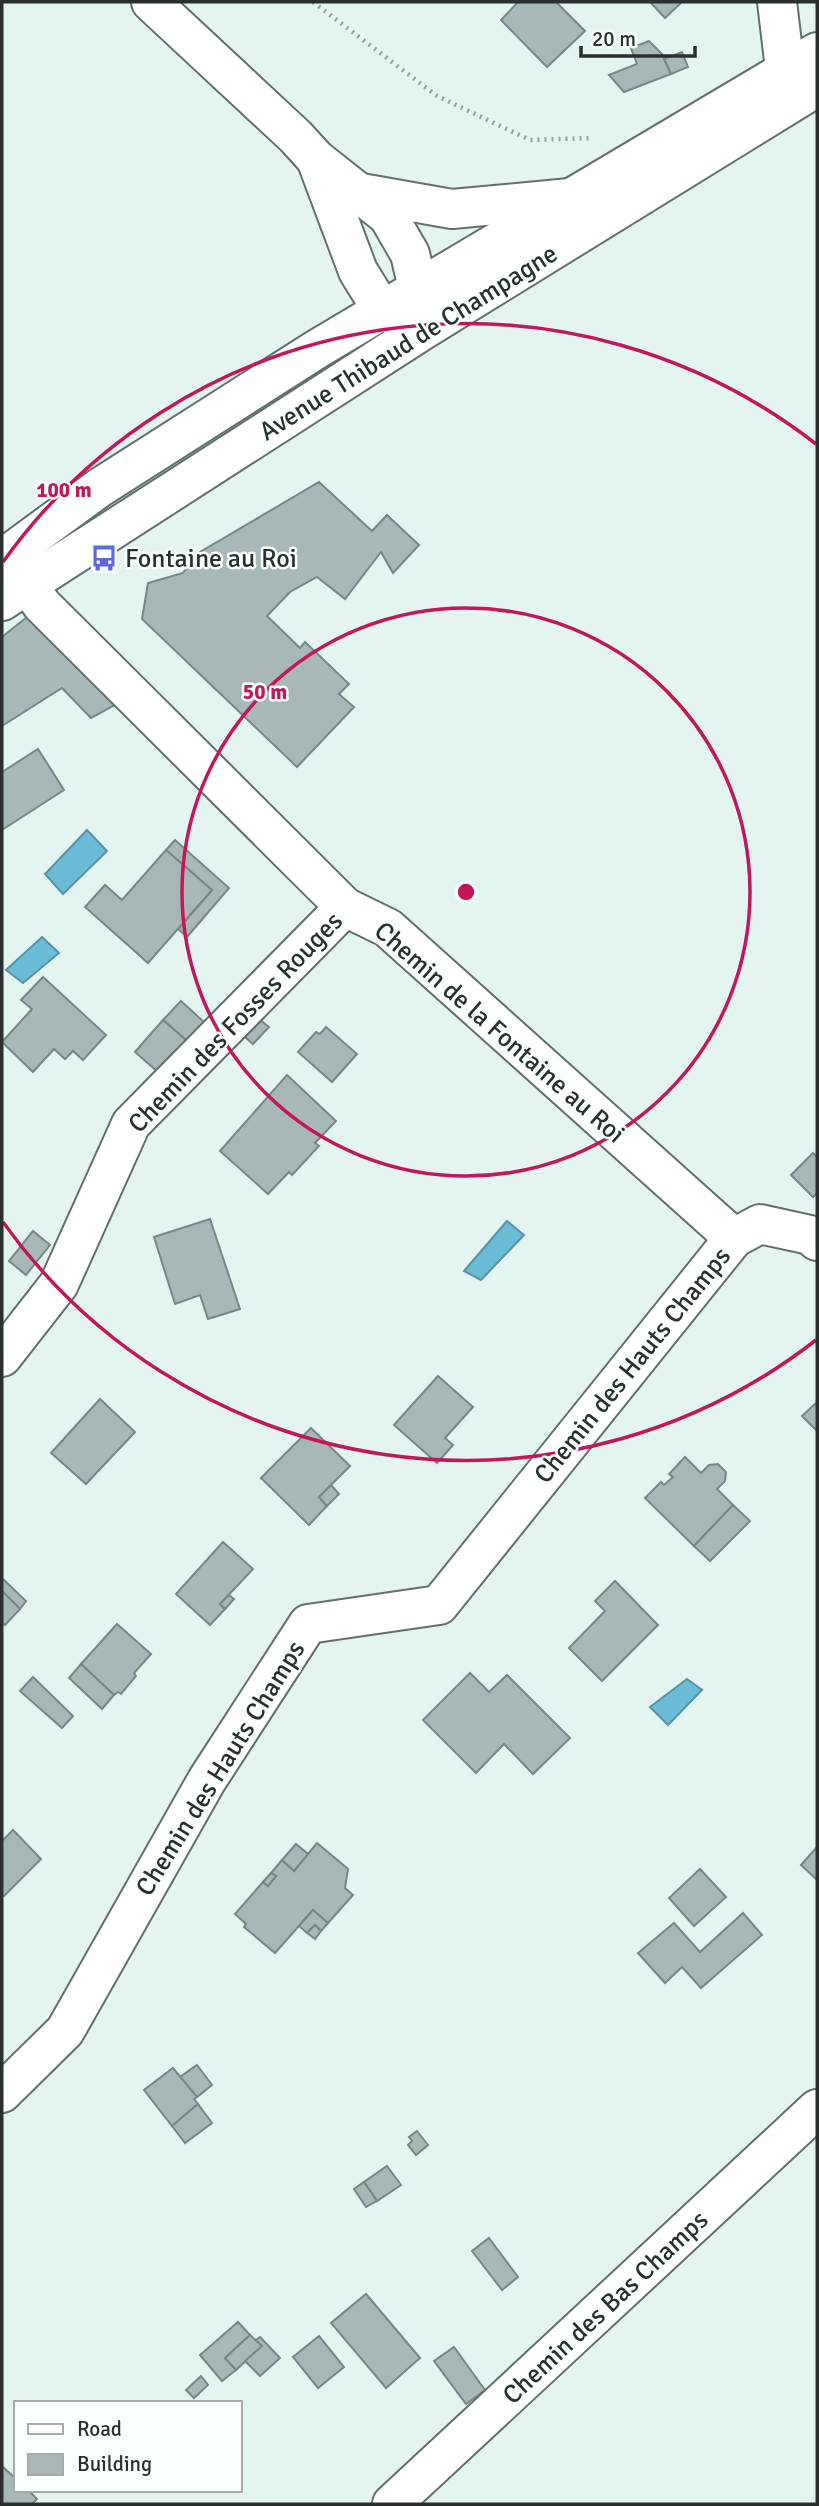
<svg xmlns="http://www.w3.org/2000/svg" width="819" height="2506" viewBox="0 0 819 2506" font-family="Signika,sans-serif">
  <rect width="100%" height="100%" fill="#e3f4f1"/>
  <!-- water -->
  <g fill="#6abcd7" stroke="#5792a5" stroke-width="2">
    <polygon points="87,830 107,851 63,894 45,874"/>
    <polygon points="42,937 59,953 23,983 6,970"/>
    <polygon points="507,1221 524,1235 481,1280 464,1271"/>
    <polygon points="687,1679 702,1690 668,1725 650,1707"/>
  </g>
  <!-- building -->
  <g fill="#a8b8b9" stroke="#778687" stroke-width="2">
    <polygon points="518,2 556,2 585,31 547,67 501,20"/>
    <polygon points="650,2 682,2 665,18"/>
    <polygon points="649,41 662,54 671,74 624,92 609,75 637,64 631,48"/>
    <polygon points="682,52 688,67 671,74 664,59"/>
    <polygon points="319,482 372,531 387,515 419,545 393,573 381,552 345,599 317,577 290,592 267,616 300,648 305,642 349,684 339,694 354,707 297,767 142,619 148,583 183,573 200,552"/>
    <polygon points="32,613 124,700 91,718 62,688 2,726 2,637"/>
    <polygon points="38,749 64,790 2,830 2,772"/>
    <polygon points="175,840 229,888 187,937 178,929 212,890 166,850"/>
    <polygon points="166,850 212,890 148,963 85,907 105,885 122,900"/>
    <polygon points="43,977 106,1035 83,1060 73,1051 65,1059 54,1049 33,1072 2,1042 32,1009 21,1000"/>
    <polygon points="181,1001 204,1022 187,1041 163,1020"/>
    <polygon points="259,1019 269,1027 253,1044 245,1037"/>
    <polygon points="163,1020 187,1041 159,1073 135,1052"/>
    <polygon points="326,1027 357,1054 332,1082 298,1052 316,1032 320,1034"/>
    <polygon points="287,1075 336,1121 315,1143 319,1146 292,1175 289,1172 268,1194 220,1151"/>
    <polygon points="813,1153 817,1157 817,1193 813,1197 791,1175"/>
    <polygon points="210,1219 240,1309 208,1319 200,1295 175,1304 154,1237"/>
    <polygon points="33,1231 50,1245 26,1275 9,1261"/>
    <polygon points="438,1376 473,1407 445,1438 453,1445 437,1463 394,1425"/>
    <polygon points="100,1399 135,1432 86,1484 51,1453"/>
    <polygon points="817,1402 817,1431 802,1416"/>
    <polygon points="311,1428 350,1466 319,1497 327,1506 309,1525 261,1478"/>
    <polygon points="685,1457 701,1473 709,1465 718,1464 726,1472 725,1481 717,1489 733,1505 694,1546 645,1498 661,1482 664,1485 673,1477 669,1474"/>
    <polygon points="331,1485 339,1494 327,1506 319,1497"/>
    <polygon points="733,1505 750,1521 710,1561 694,1546"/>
    <polygon points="223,1542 253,1569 220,1604 225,1609 210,1625 176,1594"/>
    <polygon points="2,1578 26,1601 20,1609 2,1591"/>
    <polygon points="615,1581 658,1625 602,1681 569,1648 605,1611 595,1601"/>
    <polygon points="2,1591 20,1609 5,1625 2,1622"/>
    <polygon points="229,1595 234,1599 225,1609 220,1604"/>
    <polygon points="117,1624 151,1654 134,1673 136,1676 121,1694 118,1692 114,1695 81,1664"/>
    <polygon points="81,1664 114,1695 102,1709 69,1678"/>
    <polygon points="470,1673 489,1692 507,1675 570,1738 533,1774 504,1744 476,1773 423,1720"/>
    <polygon points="33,1677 73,1716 62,1728 20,1691"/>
    <polygon points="13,1830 41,1859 4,1896 2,1894 2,1841"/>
    <polygon points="317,1843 348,1869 345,1888 353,1895 328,1923 313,1910 275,1953 244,1927 246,1924 235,1914 263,1882 268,1886 276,1876 271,1873 282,1860 294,1871"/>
    <polygon points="296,1844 308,1854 294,1871 282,1860"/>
    <polygon points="817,1847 817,1880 801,1865"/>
    <polygon points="700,1869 726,1897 694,1926 669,1898"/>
    <polygon points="271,1873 276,1876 268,1886 263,1882"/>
    <polygon points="313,1910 328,1923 321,1931 315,1925 307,1933 299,1926"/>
    <polygon points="743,1913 762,1935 701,1988 682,1967 665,1983 638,1953 674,1923 700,1952"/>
    <polygon points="315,1925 321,1931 315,1939 307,1933"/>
    <polygon points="197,2065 212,2085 197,2097 180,2077"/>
    <polygon points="173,2068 197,2097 194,2099 198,2104 172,2126 144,2090"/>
    <polygon points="198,2104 212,2123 185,2143 172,2126"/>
    <polygon points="417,2131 428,2145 416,2155 408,2145 412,2141 409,2137"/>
    <polygon points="387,2166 401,2185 377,2201 364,2182"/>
    <polygon points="364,2182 377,2201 366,2207 354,2189"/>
    <polygon points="489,2238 518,2277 502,2290 472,2251"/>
    <polygon points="366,2294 420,2358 386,2388 331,2323"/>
    <polygon points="238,2322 250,2335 225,2358 236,2370 222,2381 200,2355"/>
    <polygon points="250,2335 262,2346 236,2370 225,2358"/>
    <polygon points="319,2336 344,2367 318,2388 293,2357"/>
    <polygon points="260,2337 280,2358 260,2376 245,2361 262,2346 256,2340"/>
    <polygon points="454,2347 485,2390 466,2404 434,2361"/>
    <polygon points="201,2376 208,2385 194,2398 186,2390"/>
    <polygon points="2,2466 16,2479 16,2490 28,2490 37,2499 32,2504 2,2504"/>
  </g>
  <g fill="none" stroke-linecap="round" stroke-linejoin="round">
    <!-- minor casing -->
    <g stroke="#61706d" stroke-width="42">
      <g id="minor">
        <polyline points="151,2 296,137 316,159 388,216 410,254 418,288 422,321"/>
        <polyline points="777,2 789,102"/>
        <polyline points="316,159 358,271 382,310 412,324"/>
        <polyline points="361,193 452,209 570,198"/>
        <polyline points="8,557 42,605 345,907 388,928 734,1238 760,1224 810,1235 817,1241"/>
        <polyline points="2,1357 59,1284 131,1124 345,907"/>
        <polyline points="2,2093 65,2031 207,1780 308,1624 439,1605 734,1238"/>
        <polyline points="392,2504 817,2109"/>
      </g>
    </g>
    <!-- major casing -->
    <g stroke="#61706d" stroke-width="42">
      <g id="major">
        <polyline points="2,559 99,488 317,349 817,52"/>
        <polyline points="2,601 423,330 817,87"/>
      </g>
    </g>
    <!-- path -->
    <polyline stroke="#95a19f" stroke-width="4.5" stroke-dasharray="2 5" stroke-linecap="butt" points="313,2 437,96 530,140 593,138"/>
    <!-- minor -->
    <use href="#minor" stroke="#fff" stroke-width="38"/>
    <!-- major -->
    <use href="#major" stroke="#fff" stroke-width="38"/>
  </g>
  <!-- distance rings -->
  <g fill="none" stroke="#c2185b" stroke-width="3.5">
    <circle cx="466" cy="892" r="284"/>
    <path d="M816 1340A569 569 0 0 1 3 1222M3 562A569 569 0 0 1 816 444"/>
  </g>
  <!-- icons -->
  <defs>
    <g id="bus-bare" transform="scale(2.1)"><path d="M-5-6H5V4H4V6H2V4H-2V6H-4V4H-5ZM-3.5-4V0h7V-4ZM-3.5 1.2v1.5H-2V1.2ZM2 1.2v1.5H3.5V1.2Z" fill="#5f67df" stroke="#f8fffd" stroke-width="2.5" paint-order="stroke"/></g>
  </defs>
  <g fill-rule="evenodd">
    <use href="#bus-bare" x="104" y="558"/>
  </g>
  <g text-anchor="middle" stroke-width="5" stroke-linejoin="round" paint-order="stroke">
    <!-- street labels -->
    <g font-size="26" fill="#2a302f" stroke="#f8fffd">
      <text transform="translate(408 342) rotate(-32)" y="9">Avenue Thibaud de Champagne</text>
      <text transform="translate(235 1022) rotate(-46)" y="9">Chemin des Fosses Rouges</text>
      <text transform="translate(500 1032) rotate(41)" y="9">Chemin de la Fontaine au Roi</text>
      <text transform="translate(632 1365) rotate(-51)" y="9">Chemin des Hauts Champs</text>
      <text transform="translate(220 1768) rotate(-58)" y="9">Chemin des Hauts Champs</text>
      <text transform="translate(605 2307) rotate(-43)" y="9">Chemin des Bas Champs</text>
    </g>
    <!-- poi labels -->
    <g font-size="26" fill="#2a302f" stroke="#f8fffd" text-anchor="start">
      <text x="125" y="567">Fontaine au Roi</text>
    </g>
  </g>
  <circle cx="466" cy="892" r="10" fill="#c2185b" stroke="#f8fffd" stroke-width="3.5"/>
  <g font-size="21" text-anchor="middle" font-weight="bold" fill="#c2185b" stroke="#f8fffd" stroke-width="5" stroke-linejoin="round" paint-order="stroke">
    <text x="64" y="497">100 m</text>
    <text x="265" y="699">50 m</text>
  </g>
  <!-- border -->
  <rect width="819" height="2506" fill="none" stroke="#2a302f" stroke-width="7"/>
  <!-- legend -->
  <rect x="14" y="2401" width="228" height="91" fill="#f8fffd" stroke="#a6acab" stroke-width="2"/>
  <rect x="28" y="2424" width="35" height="10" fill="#ffffff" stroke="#a6acab" stroke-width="2"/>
  <text x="77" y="2436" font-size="21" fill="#2a302f">Road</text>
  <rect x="28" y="2454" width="35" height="21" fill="#a8b8b9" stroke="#a6acab" stroke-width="2"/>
  <text x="77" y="2471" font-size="21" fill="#2a302f">Building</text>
  <!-- scale -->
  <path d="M581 46v10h114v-10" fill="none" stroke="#2a302f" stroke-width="3.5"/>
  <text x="592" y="46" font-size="21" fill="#2a302f" stroke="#f8fffd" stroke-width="5" paint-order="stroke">20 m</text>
</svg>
